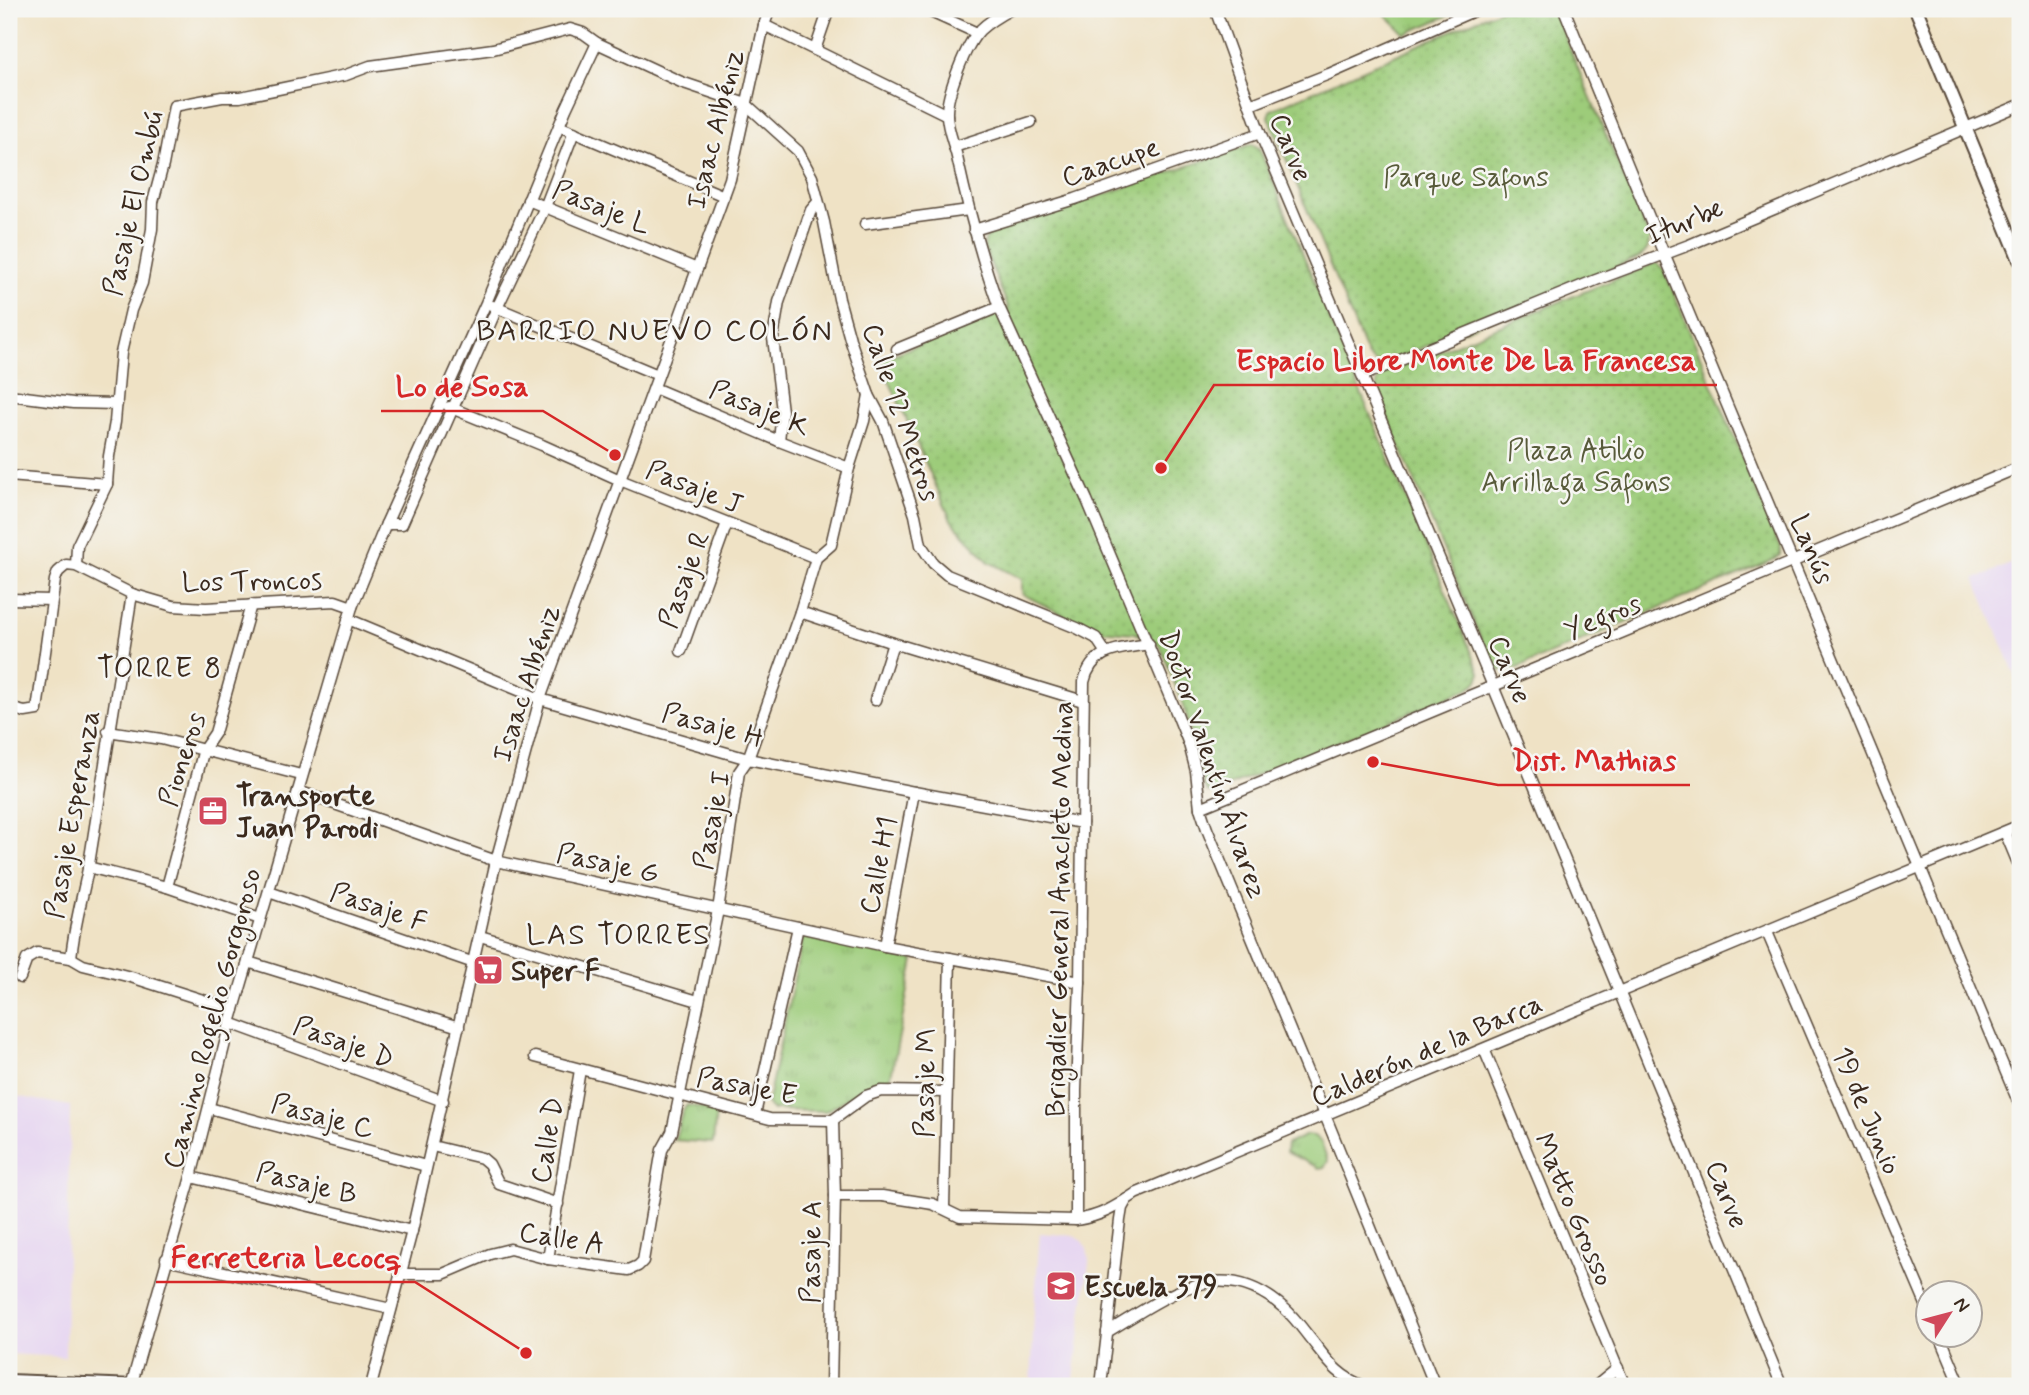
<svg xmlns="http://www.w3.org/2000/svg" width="2029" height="1395" viewBox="0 0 2029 1395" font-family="Mynerve,sans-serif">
  <defs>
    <pattern id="grass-tufts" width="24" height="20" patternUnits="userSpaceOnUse" patternTransform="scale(1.75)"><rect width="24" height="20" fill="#9dcc7a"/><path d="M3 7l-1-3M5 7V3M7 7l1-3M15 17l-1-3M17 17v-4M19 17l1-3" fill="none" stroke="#88af69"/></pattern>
    <pattern id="park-dots" width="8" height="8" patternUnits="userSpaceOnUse" patternTransform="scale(1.75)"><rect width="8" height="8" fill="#9dcc7a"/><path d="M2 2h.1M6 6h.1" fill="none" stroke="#88af69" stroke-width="1.8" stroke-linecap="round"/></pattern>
  </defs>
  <rect width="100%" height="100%" fill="#f6f6f2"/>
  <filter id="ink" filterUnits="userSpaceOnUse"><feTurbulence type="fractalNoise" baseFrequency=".0143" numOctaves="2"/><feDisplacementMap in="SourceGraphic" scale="14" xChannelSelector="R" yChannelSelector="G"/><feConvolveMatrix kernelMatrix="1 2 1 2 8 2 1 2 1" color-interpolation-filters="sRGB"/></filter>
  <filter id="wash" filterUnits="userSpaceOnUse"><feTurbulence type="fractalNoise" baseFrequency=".00686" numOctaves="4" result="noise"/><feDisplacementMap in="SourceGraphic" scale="28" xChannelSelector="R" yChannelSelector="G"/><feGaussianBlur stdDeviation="1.57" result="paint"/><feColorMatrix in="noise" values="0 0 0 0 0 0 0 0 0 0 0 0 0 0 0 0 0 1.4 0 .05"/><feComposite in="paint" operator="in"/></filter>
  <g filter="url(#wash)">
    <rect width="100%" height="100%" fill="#efe2c5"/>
    <!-- built -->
    <g fill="#e5d3f1">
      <polygon points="2020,560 2020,686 1975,579"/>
      <polygon points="9,1095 70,1106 65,1357 9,1354"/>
      <polygon points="1040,1233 1074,1236 1082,1241 1087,1249 1089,1261 1073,1386 1031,1386 1034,1311"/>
    </g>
    <!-- grass -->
    <g fill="url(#grass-tufts)" stroke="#6c7b4c" stroke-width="2">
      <polygon points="1380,9 1464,9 1405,34"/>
      <polygon points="803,937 914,960 890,1081 875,1082 826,1111 772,1110 767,1104"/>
      <path d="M687 1105 714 1110 716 1113 713 1143 674 1140C680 1129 679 1113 687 1105Z"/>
      <polygon points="1307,1135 1314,1136 1321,1142 1328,1161 1324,1167 1319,1168 1286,1152 1287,1144"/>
    </g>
    <!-- park -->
    <g fill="url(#park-dots)" stroke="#6c7b4c" stroke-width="2">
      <path d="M1501 9H1553L1649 237C1649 249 1647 252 1638 258L1397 358C1384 363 1376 368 1367 355L1269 117 1271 110Z"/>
      <path d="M1252 144 1259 148 1346 358 1480 672C1480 682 1474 685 1466 690L1212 793 1207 792 1205 788 1186 714 1160 645 1135 633 1098 630 1087 627 1022 594V579L989 562 951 520 880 360 1009 309 984 248 985 241 989 234Z"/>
      <polygon points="1655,263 1658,264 1664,270 1781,548 1780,555 1776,559 1510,671 1498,670 1492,665 1377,392 1377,381 1385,373"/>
    </g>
  </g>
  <g filter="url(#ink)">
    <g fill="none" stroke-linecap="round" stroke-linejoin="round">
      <!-- minor casing -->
      <g stroke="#564637" stroke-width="13">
        <g id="minor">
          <polyline points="924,9 977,33"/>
          <path d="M1011 9C1000 15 989 21 980 30 966 44 946 95 947 115 947 128 954 144 957 157 968 208 981 258 999 307L1087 500 1177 714 1189 744 1196 771 1200 808 1207 829 1325 1115 1435 1386"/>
          <polyline points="1215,9 1260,133 1493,686 1782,1386"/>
          <polyline points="1564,9 1664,254 2020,1106"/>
          <polyline points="764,25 947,115"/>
          <polyline points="815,50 829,9"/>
          <polyline points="1250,105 1329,74 1478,9"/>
          <polyline points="559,126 724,196"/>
          <polyline points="954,147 1031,122"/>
          <polyline points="528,200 697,269"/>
          <polyline points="865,224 969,210"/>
          <polyline points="974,230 1075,199 1260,133"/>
          <polyline points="493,306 658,375"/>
          <polyline points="897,349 999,307"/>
          <polyline points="9,367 11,286"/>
          <polyline points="1364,375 1596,280 1689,245 2020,105"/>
          <polyline points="654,388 779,441 849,468"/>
          <polyline points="9,395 73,403 117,404"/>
          <polyline points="449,407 542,445 620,480 816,558"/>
          <polyline points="779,441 782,411 773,338 779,302 811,210 818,202"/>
          <polyline points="9,476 107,484"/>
          <polyline points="386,524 402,524 497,308 545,207 574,132"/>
          <polyline points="76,566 77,546 107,484 109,456 115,422 121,353 131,310 142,283 152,229 153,202 163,165 174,106 222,97 240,97 346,75 370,66 493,49 570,29 583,33 597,43 681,82 746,104 798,151 812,177 824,222 839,299 850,339 869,395 883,421 915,515 921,545 933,563 947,575 1077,628 1096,638 1106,653"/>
          <polyline points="9,599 52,600"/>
          <polyline points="800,612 893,643 1083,701"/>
          <polyline points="348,619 540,699 748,759 914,792 1082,823"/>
          <polyline points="681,651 727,523"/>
          <polyline points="875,700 893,643"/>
          <polyline points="9,708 25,712 37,710 55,580 58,572 66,565 76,566 132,594 173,606 206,608 335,601 352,607"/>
          <polyline points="108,731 161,739 301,775"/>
          <polyline points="298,791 496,861 885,946 1080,982"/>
          <polyline points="1200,808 2020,467"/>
          <polyline points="2005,832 2020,868"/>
          <polyline points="88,867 167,887 260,919"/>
          <polyline points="167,887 204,749 215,733 251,605"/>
          <polyline points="269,892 474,963"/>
          <polyline points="1767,932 1927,1307"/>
          <polyline points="480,936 698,1001"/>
          <polyline points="885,946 914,792"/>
          <path d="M71 958C74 926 83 895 89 864 103 774 117 684 132 594"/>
          <polyline points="248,962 459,1027"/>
          <polyline points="20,978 27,959 37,953 71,958 83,965 131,977 234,1010"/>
          <polyline points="230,1023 443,1101"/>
          <polyline points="1484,1049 1625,1386"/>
          <polyline points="535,1057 770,1119 833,1120 866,1096 881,1091 946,1092"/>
          <polyline points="209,1108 426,1166"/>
          <polyline points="755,1114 798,927"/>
          <polyline points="432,1146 482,1158 489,1164 499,1184 558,1204"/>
          <polyline points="191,1177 412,1231"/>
          <path d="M835 1196H882L933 1204 960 1217 1076 1220C1101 1216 1114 1208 1135 1194L2020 825"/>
          <polyline points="944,1208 950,958"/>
          <path d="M1076 1220V1091L1080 982 1084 682C1092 648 1120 649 1149 644"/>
          <polyline points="166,1259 391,1309"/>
          <polyline points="548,1259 580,1070"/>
          <polyline points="400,1274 443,1274 490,1254 510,1249 548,1259 629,1270 638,1266 643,1261 660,1161 662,1150 672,1132 718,910 739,772 748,759 800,612 816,558 831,545 849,468 864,421 869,395"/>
          <path d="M1107 1332C1166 1297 1221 1251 1285 1309 1294 1317 1302 1328 1309 1337 1327 1359 1336 1376 1364 1386"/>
          <polyline points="1940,1336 1961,1386"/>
          <polyline points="131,1386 191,1177 230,1023 352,607 386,524 486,303 566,109 597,43"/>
          <polyline points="371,1386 412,1231 496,861 540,699 730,179 764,25 770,9"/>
          <polyline points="831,1386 835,1196 833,1120"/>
          <polyline points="1101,1386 1120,1220 1122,1208 1127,1199"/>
          <polyline points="1596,1386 1618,1368"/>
        </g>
      </g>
      <!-- tertiary casing -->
      <g stroke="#564637" stroke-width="16">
        <g id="tertiary">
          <polyline points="1916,9 2020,260"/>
          <polyline points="9,1381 135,1386"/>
        </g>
      </g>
      <!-- minor -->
      <use href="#minor" stroke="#fff" stroke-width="10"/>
      <!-- tertiary -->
      <use href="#tertiary" stroke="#fff" stroke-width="12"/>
    </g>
  </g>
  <!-- icons -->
  <defs>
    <g id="office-square" transform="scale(1.575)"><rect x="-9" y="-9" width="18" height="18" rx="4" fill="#d1495b" stroke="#f6f6f2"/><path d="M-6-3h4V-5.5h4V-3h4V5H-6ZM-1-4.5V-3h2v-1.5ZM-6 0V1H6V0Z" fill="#fff"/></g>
    <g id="supermarket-square" transform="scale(1.575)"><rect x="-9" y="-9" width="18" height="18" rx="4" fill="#d1495b" stroke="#f6f6f2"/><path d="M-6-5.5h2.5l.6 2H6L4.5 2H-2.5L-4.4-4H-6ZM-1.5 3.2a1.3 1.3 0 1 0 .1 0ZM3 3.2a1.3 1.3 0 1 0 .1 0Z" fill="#fff"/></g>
    <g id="school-square" transform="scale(1.575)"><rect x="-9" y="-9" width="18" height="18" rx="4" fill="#d1495b" stroke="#f6f6f2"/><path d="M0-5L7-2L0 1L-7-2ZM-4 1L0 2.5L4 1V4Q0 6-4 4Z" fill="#fff"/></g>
  </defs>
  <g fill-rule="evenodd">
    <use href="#office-square" x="213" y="811"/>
    <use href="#supermarket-square" x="488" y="970"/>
    <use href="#school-square" x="1061" y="1286"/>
  </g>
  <g text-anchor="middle" stroke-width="5" stroke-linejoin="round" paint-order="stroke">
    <!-- street labels -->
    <g font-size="28" fill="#3b2a1e" stroke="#f6f6f2">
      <text transform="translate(714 129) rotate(-76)" y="10">Isaac Albéniz</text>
      <text transform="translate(1292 147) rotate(68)" y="10">Carve</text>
      <text transform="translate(1110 161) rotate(-19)" y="10">Caacupe</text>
      <text transform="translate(132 203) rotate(-77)" y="10">Pasaje El Ombú</text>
      <text transform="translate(602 206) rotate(22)" y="10">Pasaje L</text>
      <text transform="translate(1684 221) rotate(-22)" y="10">Iturbe</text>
      <text transform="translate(760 407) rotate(23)" y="10">Pasaje K</text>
      <text transform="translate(902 412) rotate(71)" y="10">Calle 12 Metros</text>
      <text transform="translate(695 486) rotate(22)" y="10">Pasaje J</text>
      <text transform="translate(1813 549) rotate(67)" y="10">Lanús</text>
      <text transform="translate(683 579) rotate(-70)" y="10">Pasaje R</text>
      <text transform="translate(252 580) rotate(-1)" y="10">Los Troncos</text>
      <text transform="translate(1602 616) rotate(-22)" y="10">Yegros</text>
      <text transform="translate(1511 669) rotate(67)" y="10">Carve</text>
      <text transform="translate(525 683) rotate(-72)" y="10">Isaac Albéniz</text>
      <text transform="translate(713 724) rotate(15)" y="10">Pasaje H</text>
      <text transform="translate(181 759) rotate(-72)" y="10">Pioneros</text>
      <text transform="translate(1214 764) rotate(71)" y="10">Doctor Valentín Álvarez</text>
      <text transform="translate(71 814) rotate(-80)" y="10">Pasaje Esperanza</text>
      <text transform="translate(711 820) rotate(-79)" y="10">Pasaje I</text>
      <text transform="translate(608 862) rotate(12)" y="10">Pasaje G</text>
      <text transform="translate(877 865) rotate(-79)" y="10">Calle H1</text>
      <text transform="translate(379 906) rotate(19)" y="10">Pasaje F</text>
      <text transform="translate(1058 909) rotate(-89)" y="10">Brigadier General Anacleto Medina</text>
      <text transform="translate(211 1018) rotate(-75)" y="10">Camino Rogelio Gorgoroso</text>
      <text transform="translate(344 1041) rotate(20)" y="10">Pasaje D</text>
      <text transform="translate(1426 1049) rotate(-23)" y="10">Calderón de la Barca</text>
      <text transform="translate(924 1083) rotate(-89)" y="10">Pasaje M</text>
      <text transform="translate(747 1085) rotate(11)" y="10">Pasaje E</text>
      <text transform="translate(1868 1110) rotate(67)" y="10">19 de Junio</text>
      <text transform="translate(323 1115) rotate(15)" y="10">Pasaje C</text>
      <text transform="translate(546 1140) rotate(-81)" y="10">Calle D</text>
      <text transform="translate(307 1182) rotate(14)" y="10">Pasaje B</text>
      <text transform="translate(1728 1194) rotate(68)" y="10">Carve</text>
      <text transform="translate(1575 1209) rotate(67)" y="10">Matto Grosso</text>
      <text transform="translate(562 1237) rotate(9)" y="10">Calle A</text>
      <text transform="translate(810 1252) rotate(-89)" y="10">Pasaje A</text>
    </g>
    <!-- park labels -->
    <g font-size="28" fill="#585b3a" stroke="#f6f6f2">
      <text x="1466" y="186">Parque Safons</text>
      <text x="1576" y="459">Plaza Atilio<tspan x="1576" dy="32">Arrillaga Safons</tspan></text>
    </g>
    <!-- poi labels -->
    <g font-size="28" font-weight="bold" fill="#3b2a1e" stroke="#f6f6f2" text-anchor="start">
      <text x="236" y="805">Transporte<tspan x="236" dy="32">Juan Parodi</tspan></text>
      <text x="511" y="980">Super F</text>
      <text x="1084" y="1296">Escuela 379</text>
    </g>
    <!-- neighbourhood labels -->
    <g font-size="30" letter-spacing="2" fill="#3b2a1e" stroke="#f6f6f2">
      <text x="655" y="340">BARRIO NUEVO COLÓN</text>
      <text x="160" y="677">TORRE 8</text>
      <text x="619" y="944">LAS TORRES</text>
    </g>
  </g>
  <!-- callouts -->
  <path fill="none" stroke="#d62828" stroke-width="2.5" d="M1161 468L1214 385H1717M615 455L543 411H381M1373 762L1498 785H1690M526 1353L415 1282H156"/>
  <g fill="#d62828" stroke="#f6f6f2" stroke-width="2.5">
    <circle cx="1161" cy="468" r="7"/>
    <circle cx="615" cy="455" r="7"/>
    <circle cx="1373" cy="762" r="7"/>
    <circle cx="526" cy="1353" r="7"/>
  </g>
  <g font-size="30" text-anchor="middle" font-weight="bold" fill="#d62828" stroke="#f6f6f2" stroke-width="5" stroke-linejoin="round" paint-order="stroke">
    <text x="1466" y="370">Espacio Libre Monte De La Francesa</text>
    <text x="462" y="396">Lo de Sosa</text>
    <text x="1594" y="770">Dist. Mathias</text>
    <text x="286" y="1267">Ferreteria Lecocq</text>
  </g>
  <!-- margin -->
  <rect width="2029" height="1395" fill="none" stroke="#f6f6f2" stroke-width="35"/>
  <!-- north arrow -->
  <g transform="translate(1949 1314) rotate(54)"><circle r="33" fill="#f6f6f2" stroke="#aba49d" stroke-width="2"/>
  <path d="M0-5L12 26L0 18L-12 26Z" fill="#d1495b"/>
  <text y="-10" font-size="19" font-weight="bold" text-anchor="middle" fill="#3b2a1e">N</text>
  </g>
</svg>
